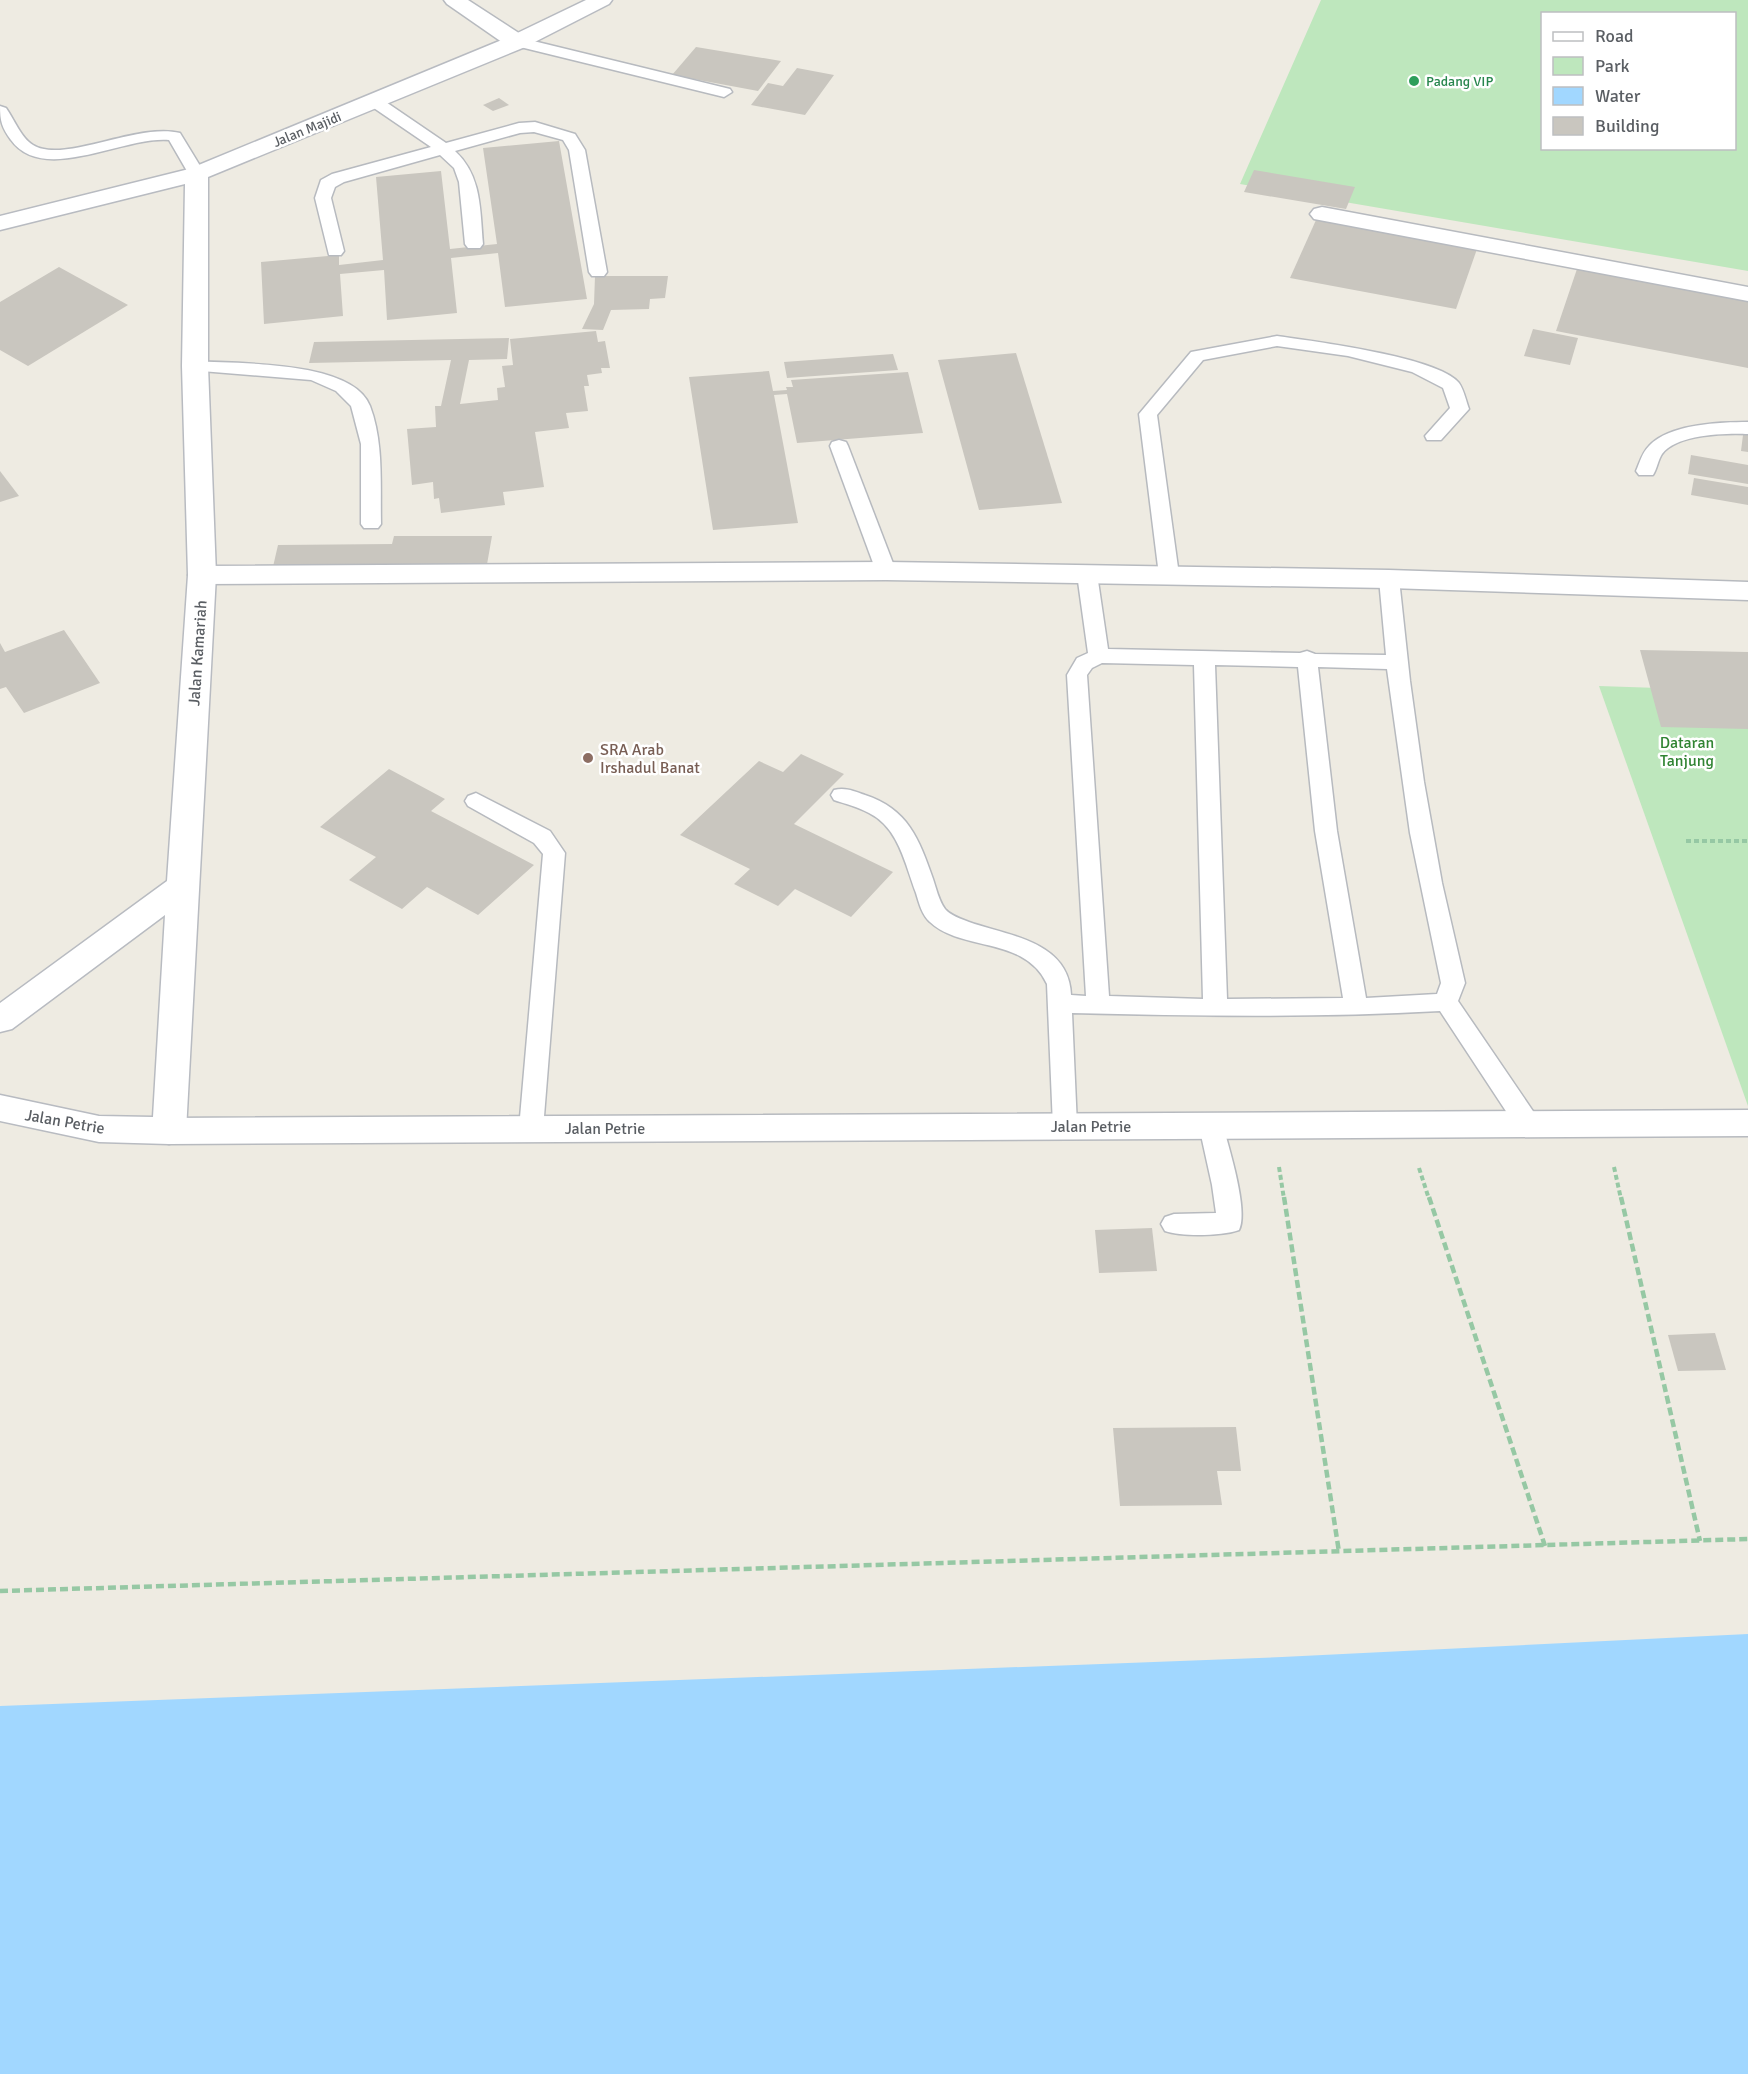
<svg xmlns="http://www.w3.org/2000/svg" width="1748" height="2074" viewBox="0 0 1748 2074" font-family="Signika,sans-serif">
  <rect width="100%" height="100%" fill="#eeebe2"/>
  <!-- green -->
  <g fill="#bee7bd" fill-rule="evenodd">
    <path d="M1321 0H1748V271L1240 184ZM1542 14H1734V148H1542Z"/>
    <polygon points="1599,686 1748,691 1748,1106"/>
  </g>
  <!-- water -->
  <polygon fill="#a1d7ff" points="1748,1634 1748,2074 0,2074 0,1706 1282,1657"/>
  <!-- building -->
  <g fill="#c9c6bf">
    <polygon points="696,47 781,61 758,91 672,75"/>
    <polygon points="797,68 834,75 805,115 751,105 768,83 783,86"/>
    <polygon points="499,98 509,105 493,111 483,105"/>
    <polygon points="559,141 587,299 505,307 498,253 451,258 457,313 387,320 384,270 340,274 343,316 264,324 261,262 339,255 339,265 383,260 376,177 441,171 450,249 497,244 483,148"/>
    <polygon points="1254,170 1355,187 1346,209 1244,192"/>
    <polygon points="1316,220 1477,249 1456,309 1290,278"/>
    <polygon points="1578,266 1748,298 1748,368 1556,331"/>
    <polygon points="59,267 128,305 28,366 0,350 0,302"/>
    <polygon points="595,276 668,276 665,298 650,299 649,309 611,310 603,330 582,329 594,304"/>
    <polygon points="1533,329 1578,338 1570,365 1524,356"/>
    <polygon points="596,331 598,342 605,341 610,368 601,368 602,373 587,375 589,386 584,386 588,411 566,413 569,428 535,432 544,487 503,492 505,505 441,513 439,498 434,499 433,482 412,485 407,429 436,427 435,406 441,406 451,360 309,363 314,342 509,338 507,359 469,360 460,404 498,400 497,388 505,387 502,366 513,365 510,339"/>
    <polygon points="1016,353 1062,503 979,510 938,360"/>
    <polygon points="893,354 898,370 787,378 784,362"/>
    <polygon points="769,371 773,391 787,390 786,387 793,387 791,380 908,372 923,433 797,443 787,394 774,395 798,523 713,530 689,377"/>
    <polygon points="1743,435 1748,435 1748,452 1741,451"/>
    <polygon points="1691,455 1748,465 1748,484 1688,474"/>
    <polygon points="0,471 19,496 0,502"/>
    <polygon points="1694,478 1748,487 1748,505 1691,495"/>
    <polygon points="394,536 492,536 486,570 272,571 278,545 392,544"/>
    <polygon points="64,630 100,683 24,713 6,687 0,689 0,643 5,652"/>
    <polygon points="1640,650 1748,652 1748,729 1661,727"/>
    <polygon points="801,754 844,774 794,824 893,872 851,917 795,889 778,906 734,884 750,869 680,835 759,761 783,772"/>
    <polygon points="389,769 445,799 431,811 534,865 478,915 427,887 402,909 349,880 376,857 320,827"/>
    <polygon points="1152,1228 1157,1271 1099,1273 1095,1230"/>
    <polygon points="1715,1333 1726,1370 1678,1371 1668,1335"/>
    <polygon points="1236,1427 1241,1471 1217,1471 1222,1505 1120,1506 1113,1428"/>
  </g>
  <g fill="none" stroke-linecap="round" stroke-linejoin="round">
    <!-- lane casing -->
    <g stroke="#b7babf" stroke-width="3">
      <g id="lane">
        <polygon points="517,37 730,89 732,92 724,97 512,45 509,42 512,39"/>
        <path d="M374 96 380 98 446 143 519 123 535 122 575 134 585 150 607 272 604 276H592L589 272 569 150 563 140 534 132 520 133 455 151C482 176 480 210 483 244L480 248H468L465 244 459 182 454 168 440 155 344 182 335 187 331 198 344 251 341 255H329L315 198 321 180 332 174 431 147 368 104 366 101Z"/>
        <path d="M0 106 6 108C14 119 21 138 33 145 63 164 138 122 180 133L205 174 203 178H191L169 140C123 136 43 185 11 140 2 128 0 121 0 106Z"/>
        <path d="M1277 336C1312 341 1439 357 1459 383 1464 390 1466 401 1469 409L1441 440H1427L1425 436 1450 408 1443 388 1412 372 1348 356 1277 346 1203 360 1157 415 1179 575 1176 579 1169 581 1162 579 1159 575 1139 414 1191 352Z"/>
        <path d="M195 361C236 364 353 360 370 406 384 443 380 485 381 524L378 528H364L361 524V444L351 406 336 391 311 380 189 370 186 366 189 362Z"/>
        <path d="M1748 422V434C1726 433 1677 434 1662 454 1658 460 1657 469 1653 475H1639L1636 471C1640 462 1642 453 1649 446 1669 424 1720 422 1748 422Z"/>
        <polygon points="839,440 846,442 848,446 896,571 893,575 886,577 879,575 876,571 830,446 832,442"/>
        <path d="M1087 568 1094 570 1097 574 1108 649 1300 653 1307 651 1315 654 1386 655 1379 579 1382 575 1389 573 1396 575 1399 579 1410 681 1424 782 1442 883 1465 983 1458 1001 1537 1117 1540 1124 1537 1131 1528 1134 1519 1131 1440 1011C1317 1018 1195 1016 1072 1013L1077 1126 1074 1133 1065 1136 1056 1133 1053 1126 1047 984C1025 936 962 952 930 922 922 915 919 903 916 893 905 864 899 828 869 813 858 807 846 804 834 800L831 795 834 790C845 787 854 791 865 795 908 809 919 839 933 879 936 888 939 901 945 909 950 915 961 919 969 922 1009 936 1069 941 1071 995L1086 996 1067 675 1077 658 1088 653 1077 574 1080 570ZM1102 663 1194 665 1203 999 1109 996 1087 675 1092 668ZM1215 665 1298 667 1315 831 1343 998 1227 999ZM1318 667 1387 669 1410 833 1441 983 1437 994 1366 998 1337 831Z"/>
        <polygon points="476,793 550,831 565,853 543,1129 540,1136 531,1139 522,1136 519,1129 543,854 534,843 468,806 465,801 468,796"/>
        <path d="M1211 1116 1220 1119 1223 1126C1229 1148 1249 1212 1239 1230 1222 1236 1182 1237 1165 1231L1161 1224 1165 1217 1174 1214 1216 1213 1212 1185 1199 1126 1202 1119Z"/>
      </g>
    </g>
    <!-- street casing -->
    <g stroke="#b7babf" stroke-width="3">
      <g id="street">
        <polygon points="444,0 468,0 525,37 528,42 525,47 517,48 509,47 447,4"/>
        <polygon points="1322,207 1748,287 1748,301 1314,219 1310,214 1314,209"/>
        <polygon points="886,562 1389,570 1748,582 1748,600 1389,588 886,580 202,584 192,581 188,575 192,569 202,566"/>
        <polygon points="1748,1110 1748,1136 169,1144 157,1140 152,1131 157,1122 169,1118"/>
      </g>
    </g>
    <!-- secondary casing -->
    <g stroke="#b8bbc1" stroke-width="3">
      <polygon id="secondary" points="586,0 612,0 609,4 525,47 208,177 208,366 216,575 186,1131 181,1140 169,1144 99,1142 0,1121 0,1095 99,1116 153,1117 165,915 12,1029 0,1032 0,1003 167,881 188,575 182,366 185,184 0,230 0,216 189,169 509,37"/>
    </g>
    <!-- path-far1 -->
    <g stroke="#96c8a4" stroke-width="4" stroke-dasharray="5 3" stroke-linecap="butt">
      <polyline points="1686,841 1748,841"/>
      <polyline points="1279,1167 1284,1199"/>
      <polyline points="1614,1167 1621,1199"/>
      <polyline points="1419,1168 1429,1199"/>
    </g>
    <!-- path -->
    <g stroke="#96c8a4" stroke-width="4.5" stroke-dasharray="8 4" stroke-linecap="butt">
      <polyline points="1284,1197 1339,1552"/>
      <polyline points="1429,1197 1545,1546"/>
      <polyline points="1621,1197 1700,1541"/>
      <polyline points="0,1591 1748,1539"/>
    </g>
    <!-- lane -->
    <use href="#lane" fill="#fff" fill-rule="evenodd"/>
    <!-- street -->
    <use href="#street" fill="#fff" fill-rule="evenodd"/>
    <!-- secondary -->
    <use href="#secondary" fill="#fff" fill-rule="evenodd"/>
  </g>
  <!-- markers -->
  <circle fill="#2e9e5b" stroke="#fff" stroke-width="2" cx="1414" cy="81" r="6"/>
  <circle fill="#8d6e63" stroke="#fff" stroke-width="2" cx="588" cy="758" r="6"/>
  <g text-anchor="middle" stroke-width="5" stroke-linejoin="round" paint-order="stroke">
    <!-- far-leisure labels -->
    <g font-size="14" fill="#27864d" stroke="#fff" text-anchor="start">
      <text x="1426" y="86">Padang VIP</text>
    </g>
    <!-- far-street labels -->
    <g font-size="14" fill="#5a5e63" stroke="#fff">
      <text transform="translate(307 129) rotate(-22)" y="5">Jalan Majidi</text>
    </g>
    <!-- street labels -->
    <g font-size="16" fill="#5a5e63" stroke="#fff">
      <text transform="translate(197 653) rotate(-86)" y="6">Jalan Kamariah</text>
      <text transform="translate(65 1121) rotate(10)" y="6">Jalan Petrie</text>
      <text x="1091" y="1132">Jalan Petrie</text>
      <text x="605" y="1134">Jalan Petrie</text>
    </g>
    <!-- park labels -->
    <g font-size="16" fill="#318433" stroke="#fff">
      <text x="1687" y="748">Dataran<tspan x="1687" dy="18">Tanjung</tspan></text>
    </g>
    <!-- education labels -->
    <g font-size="16" fill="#785e54" stroke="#fff" text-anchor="start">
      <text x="600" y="755">SRA Arab<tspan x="600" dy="18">Irshadul Banat</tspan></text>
    </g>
  </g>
  <!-- legend -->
  <rect x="1541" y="12" width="195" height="138" fill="#ffffff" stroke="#bdbfc1" stroke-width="1.5"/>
  <rect x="1553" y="32" width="30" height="9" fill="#ffffff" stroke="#bdbfc1" stroke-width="1.5"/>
  <text x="1595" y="42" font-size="18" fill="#5a5e63">Road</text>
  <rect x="1553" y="57" width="30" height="18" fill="#bee7bd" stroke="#bdbfc1" stroke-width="1.5"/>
  <text x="1595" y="72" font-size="18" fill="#5a5e63">Park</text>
  <rect x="1553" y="87" width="30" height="18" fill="#a1d7ff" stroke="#bdbfc1" stroke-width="1.5"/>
  <text x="1595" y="102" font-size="18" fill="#5a5e63">Water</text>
  <rect x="1553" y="117" width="30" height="18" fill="#c9c6bf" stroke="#bdbfc1" stroke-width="1.5"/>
  <text x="1595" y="132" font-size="18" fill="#5a5e63">Building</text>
</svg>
